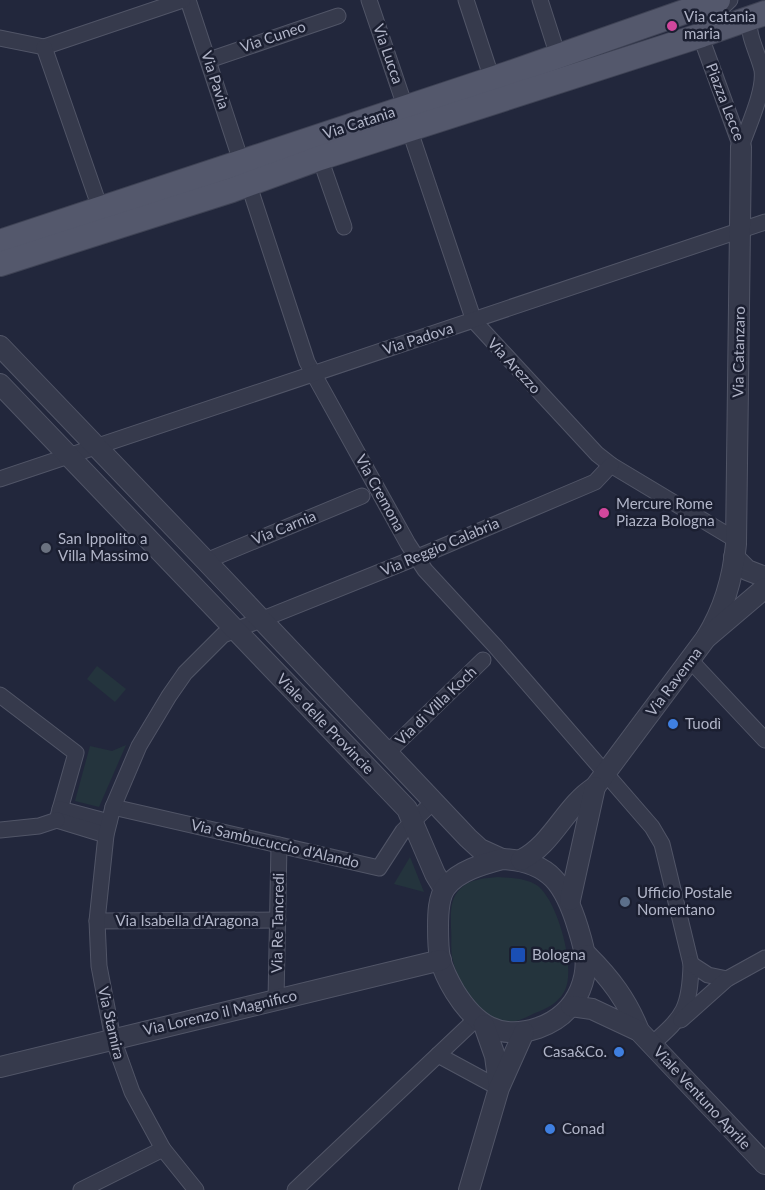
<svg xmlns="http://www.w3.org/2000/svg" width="765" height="1190" viewBox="0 0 765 1190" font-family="Lato,sans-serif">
  <rect width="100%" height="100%" fill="#22273c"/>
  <!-- green -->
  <g fill="#24343d">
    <polygon points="97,666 126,689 115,702 87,679"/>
    <polygon points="126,745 99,807 75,801 90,746 112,751"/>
    <polygon points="410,857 424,892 394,884"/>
    <path d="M498 877C512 878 527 878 538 886 558 902 577 970 564 992 558 1003 546 1009 535 1013 527 1017 517 1022 509 1022 480 1021 459 985 453 961 450 950 452 939 451 928 451 915 449 900 460 889 469 879 486 878 498 877Z"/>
  </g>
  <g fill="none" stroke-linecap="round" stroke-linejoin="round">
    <!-- minor casing -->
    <g stroke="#515567" stroke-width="17">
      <g id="minor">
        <path d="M188 0 307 362 408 544 425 570 496 647 652 827 662 844 691 964C690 1008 684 1016 652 1044"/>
        <polyline points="369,0 409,118 413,140 474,321 597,454 611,465 736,540"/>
        <polyline points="466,0 492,79"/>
        <polyline points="540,0 558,56"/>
        <path d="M730 0C719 11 702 23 702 40L741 147"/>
        <polyline points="0,38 44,47 183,0"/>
        <polyline points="44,47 100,208"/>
        <polyline points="209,60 338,16"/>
        <path d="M741 147C748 126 765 91 762 70 758 53 748 37 749 19"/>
        <polyline points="320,158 344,227"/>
        <polyline points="0,479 765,222"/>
        <polyline points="206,561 362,496"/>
        <polyline points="691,661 765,740"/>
        <polyline points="0,695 76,753 57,820"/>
        <polyline points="388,752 483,660"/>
        <polyline points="113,807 379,868 403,831 434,801"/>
        <polyline points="60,809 109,822"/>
        <polyline points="57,820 106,835"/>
        <polyline points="0,830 39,826 57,820"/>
        <polyline points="97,921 278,920"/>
        <polyline points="691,964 708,975 727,979"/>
        <polyline points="276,1000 279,845"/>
        <polyline points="681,1020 727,979 765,958"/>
        <polyline points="438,1055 499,1088"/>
        <polyline points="81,1190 163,1149"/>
        <polyline points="196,1190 163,1149 132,1092 113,1039 99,966 97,921 106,835 113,807 139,746 169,696 185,673 223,635 430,552 595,482 611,465"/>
        <polyline points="295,1190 476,1019"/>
      </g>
    </g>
    <!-- tertiary casing -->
    <g stroke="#515567" stroke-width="22">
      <g id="tertiary">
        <polyline points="0,346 206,561 468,838 480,849 502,859"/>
        <polyline points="0,384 407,809 435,874 444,889"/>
        <polyline points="734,557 747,570 765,577"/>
        <path d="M706 638C724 609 733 578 736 544L741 147"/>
        <path d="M502 859C550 861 565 885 578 928 585 951 590 966 580 990 572 1009 558 1021 538 1028 499 1041 475 1024 455 992 449 982 443 970 440 959 438 948 438 937 438 927 438 915 438 897 446 887 458 871 483 864 502 859Z"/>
        <path d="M521 860C553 844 565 806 595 787L706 638 765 588"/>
        <polyline points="570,900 595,787"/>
        <path d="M587 955C610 978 627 1000 639 1031"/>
        <polyline points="571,1006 592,1009 639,1031 765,1164"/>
        <polyline points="484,1025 495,1056 499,1086"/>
        <polyline points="0,1067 441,960"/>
        <polyline points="469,1190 499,1088 524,1032"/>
      </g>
    </g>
    <!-- primary casing -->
    <g stroke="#3f4355" stroke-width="26">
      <g id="primary">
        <polyline points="0,242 507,74 718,0"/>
        <polyline points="0,264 232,190 320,158 702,35 765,13"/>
      </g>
    </g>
    <!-- minor -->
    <use href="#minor" stroke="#363a4c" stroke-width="15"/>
    <!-- tertiary -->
    <use href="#tertiary" stroke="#363a4c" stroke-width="20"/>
    <!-- primary -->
    <use href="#primary" stroke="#54586c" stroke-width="24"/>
  </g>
  <!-- markers -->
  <g fill="#d1479c" stroke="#1b1f31" stroke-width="2">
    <circle cx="672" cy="26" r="6"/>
    <circle cx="604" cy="513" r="6"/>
  </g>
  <circle fill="#6b7280" stroke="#1b1f31" stroke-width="2" cx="46" cy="548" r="6"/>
  <g fill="#3f7fe0" stroke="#1b1f31" stroke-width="2">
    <circle cx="673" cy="724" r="6"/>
    <circle cx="619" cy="1052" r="6"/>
    <circle cx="550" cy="1129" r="6"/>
  </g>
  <circle fill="#5c6f8a" stroke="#1b1f31" stroke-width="2" cx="625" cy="902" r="6"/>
  <rect fill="#1a4fb4" stroke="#1b1f31" stroke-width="2" x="510" y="947" width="16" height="16" rx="3"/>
  <g text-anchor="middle" stroke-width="5" stroke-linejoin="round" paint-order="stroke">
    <!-- poi labels -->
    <g font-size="15" fill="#b1b5c8" stroke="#1b1f31" text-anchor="start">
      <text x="684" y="22">Via catania<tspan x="684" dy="17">maria</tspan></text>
      <text x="616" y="509">Mercure Rome<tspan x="616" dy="17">Piazza Bologna</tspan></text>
      <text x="58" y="544">San Ippolito a<tspan x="58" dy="17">Villa Massimo</tspan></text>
      <text x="685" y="729">Tuodì</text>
      <text x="637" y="898">Ufficio Postale<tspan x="637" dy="17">Nomentano</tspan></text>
      <text x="532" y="960">Bologna</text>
      <text x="607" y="1057" text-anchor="end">Casa&amp;Co.</text>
      <text x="562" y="1134">Conad</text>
    </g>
    <!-- street labels -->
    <g font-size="15" fill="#b1b5c8" stroke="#1b1f31">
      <text transform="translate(273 37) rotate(-19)" y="5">Via Cuneo</text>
      <text transform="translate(388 54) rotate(71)" y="5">Via Lucca</text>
      <text transform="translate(215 80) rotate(72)" y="5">Via Pavia</text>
      <text transform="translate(725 102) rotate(69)" y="5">Piazza Lecce</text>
      <text transform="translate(359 123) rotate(-18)" y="5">Via Catania</text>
      <text transform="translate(418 339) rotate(-18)" y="5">Via Padova</text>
      <text transform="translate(739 352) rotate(-89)" y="5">Via Catanzaro</text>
      <text transform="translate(514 366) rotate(47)" y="5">Via Arezzo</text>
      <text transform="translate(380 493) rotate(61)" y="5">Via Cremona</text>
      <text transform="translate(284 528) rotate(-22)" y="5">Via Carnia</text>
      <text transform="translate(440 547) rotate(-23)" y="5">Via Reggio Calabria</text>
      <text transform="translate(674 682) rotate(-53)" y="5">Via Ravenna</text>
      <text transform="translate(436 706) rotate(-44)" y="5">Via di Villa Koch</text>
      <text transform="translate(325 724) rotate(46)" y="5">Viale delle Provincie</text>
      <text transform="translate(275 844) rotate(13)" y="5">Via Sambucuccio d'Alando</text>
      <text x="187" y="926">Via Isabella d'Aragona</text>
      <text transform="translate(278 923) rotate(-89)" y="5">Via Re Tancredi</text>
      <text transform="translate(220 1013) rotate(-13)" y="5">Via Lorenzo il Magnifico</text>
      <text transform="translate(111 1023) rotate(77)" y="5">Via Stamira</text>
      <text transform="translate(702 1098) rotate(47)" y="5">Viale Ventuno Aprile</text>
    </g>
  </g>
</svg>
